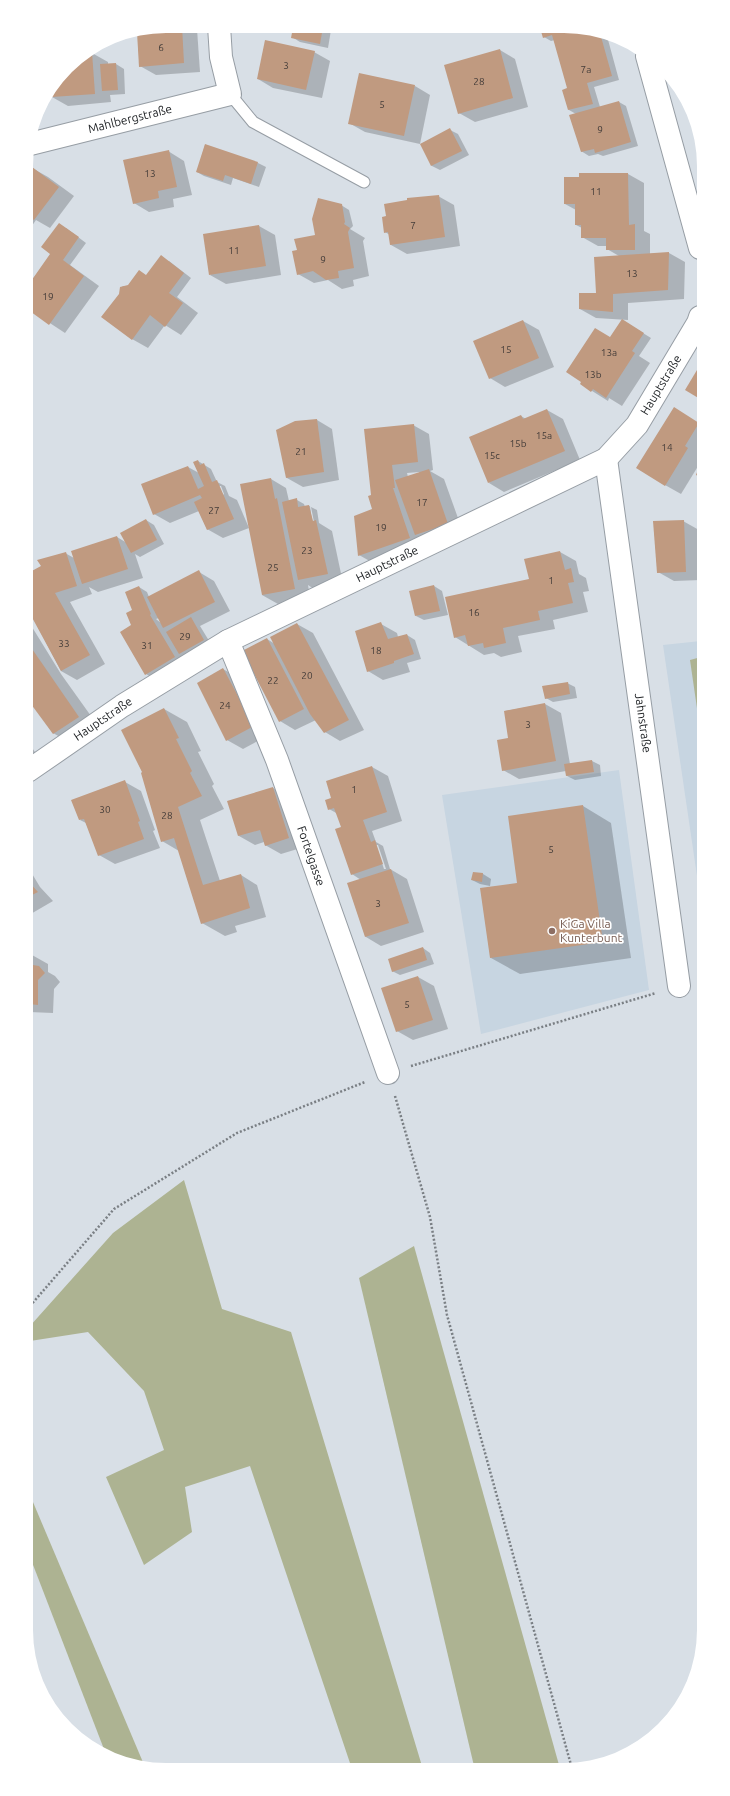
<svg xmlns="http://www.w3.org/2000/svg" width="730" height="1796" viewBox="0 0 730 1796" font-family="Ubuntu,sans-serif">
  <rect width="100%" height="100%" fill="#d8dfe6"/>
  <!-- built -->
  <g fill="#c7d5e1">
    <polygon points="701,641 702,910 663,645"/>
    <polygon points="619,770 649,990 481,1034 442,795"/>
  </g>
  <!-- green -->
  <g fill="#adb392">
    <polygon points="701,657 701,736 690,660"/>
    <polygon points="184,1180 222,1309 291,1332 422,1766 351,1766 250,1466 185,1487 192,1532 144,1565 106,1477 164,1450 144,1391 88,1332 30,1341 30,1326 113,1233"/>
    <polygon points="414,1246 559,1765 474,1766 359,1278"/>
    <polygon points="30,1495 145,1767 139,1767 107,1757 30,1557"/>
  </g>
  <!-- shadow -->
  <g fill="#0003" fill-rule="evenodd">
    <polygon points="166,26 191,26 197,29 200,72 156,75 140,66 138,32"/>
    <polygon points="294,27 325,27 331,30 328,48 300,42 292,37"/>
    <polygon points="541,28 591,29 607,36 619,80 594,87 600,107 619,102 626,106 638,146 603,156 598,154 589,156 581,151 576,114 569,110 568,89 555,40 551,41 544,37"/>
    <polygon points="500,50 515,59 528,107 475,122 459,113"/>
    <polygon points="314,52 330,61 322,98 273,88 258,79"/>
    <polygon points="86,53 92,53 108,62 108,65 116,64 124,69 125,94 110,95 111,102 68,106 52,97 73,61"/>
    <polygon points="415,86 430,95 420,144 365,132 349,123"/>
    <polygon points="450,130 458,134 469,155 440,170 432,166 421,144"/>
    <polygon points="205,145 258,163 266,167 259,187 233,178 231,185 204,176 197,172"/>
    <polygon points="168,151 184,161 192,195 173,199 174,207 149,212 134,203"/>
    <polygon points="32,168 48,177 74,196 50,228 36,220 27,233 26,175"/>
    <polygon points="580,174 628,174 644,183 644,231 650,234 650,254 669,253 685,262 684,299 628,303 628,320 596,318 580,309 597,294 619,256 607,249 607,246 598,246 582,237 582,228 576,225 576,210 565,204 581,178"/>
    <polygon points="438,196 454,205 460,246 407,254 391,245 390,235 385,232"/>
    <polygon points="341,205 349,210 353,226 350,229 365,238 363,241 369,276 353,280 354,286 342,289 328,280 314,283 298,274 298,251 316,236"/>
    <polygon points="259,226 275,235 281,275 226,284 210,275"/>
    <polygon points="66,228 86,243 70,265 99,286 65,333 27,308 27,283 29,284 52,254"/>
    <polygon points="169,261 191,278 177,297 198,313 181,335 165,325 148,348 132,339 120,289 123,286 129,286 147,276"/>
    <polygon points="523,321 539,330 554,367 505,387 490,378"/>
    <polygon points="630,325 651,338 639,356 650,363 622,406 609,398 608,401 581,384 611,338"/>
    <polygon points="547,410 563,419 580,460 504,492 489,483 521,416 526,419"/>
    <polygon points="689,418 700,424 700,463 681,494 665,485"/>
    <polygon points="317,420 332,429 339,480 303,487 287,478 277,431"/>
    <path d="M413 425 429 434 433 470 430 471 444 479 463 532 375 564 359 555 375 510 372 495ZM419 472 420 473 408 477 407 473Z"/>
    <path d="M198 461 211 469 217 482 225 486 229 496 237 500 249 528 223 538 207 529 199 511 170 523 154 514 188 467 199 473ZM219 486H221L224 494 223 495Z"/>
    <polygon points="271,479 286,488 289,501 297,500 304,504 305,507 310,506 312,522 314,522 311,507 317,510 319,523 332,531 343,583 314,589 308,585 310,597 278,604 262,595"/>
    <polygon points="146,520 154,525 164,544 140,557 135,554 143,578 98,592 89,587 92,594 70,602 105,664 77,680 61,671 28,608 28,574 65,553 74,558 117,537 127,543"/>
    <polygon points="683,521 699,530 701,580 674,581 658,572"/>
    <polygon points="560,552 576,561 579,574 586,578 589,591 583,592 588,612 553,620 555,629 518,636 522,652 501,657 494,653 484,655 455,637 530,580 525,560"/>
    <path d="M199 572 214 581 230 611 200 626 211 644 161 683 146 674 134 625 133 610 139 587 147 592 149 597ZM159 618 161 623 156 619Z"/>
    <polygon points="434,586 442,591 448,615 424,620 416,616"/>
    <polygon points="297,624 313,633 364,730 340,741 325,732 316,720 295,730 280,721 267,639 275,644"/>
    <polygon points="381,624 397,633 398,637 407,635 415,640 421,659 407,663 410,672 383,680 368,671"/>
    <polygon points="28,625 32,627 61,674 101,730 76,746 53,733 28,698"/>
    <polygon points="223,669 239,678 269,735 243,749 227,740"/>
    <polygon points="567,683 575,687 577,698 553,702 546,698"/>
    <polygon points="545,704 561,713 570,764 592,761 600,765 601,776 575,780 567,776 566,771 519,779 503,770 510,739 505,711"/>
    <polygon points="164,709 187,722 201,751 198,752 214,784 212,786 224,809 200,820 220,881 241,875 257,885 266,917 235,926 237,932 225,936 202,923 179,851 162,841"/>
    <polygon points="28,742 37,755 28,761"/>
    <path d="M372 767 388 776 402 821 372 831 376 842 383 846 390 869 407 879 424 932 381 946 366 937 361 880 352 874 343 828 338 814 329 809 333 799ZM376 845H378L386 869H384Z"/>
    <polygon points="125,782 141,791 155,830 153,831 160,848 115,864 99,855 86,823 80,820"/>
    <polygon points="273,788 288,797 304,847 281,854 265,845 264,842 255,845 239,836 229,802"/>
    <polygon points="583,806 611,823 631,958 520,974 491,958 518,883"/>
    <polygon points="28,867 40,887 53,901 29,915"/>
    <polygon points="474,873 483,874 491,879 490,886 480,884 472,880"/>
    <polygon points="423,948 430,953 434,964 400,975 392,971"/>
    <polygon points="29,955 32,955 48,964 48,972 55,976 60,982 54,989 53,1013 29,1012"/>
    <polygon points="418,977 434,986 448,1029 413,1040 397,1031"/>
  </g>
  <!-- building -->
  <g fill="#c09a80">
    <polygon points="166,26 182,26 184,63 139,67 137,32"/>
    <polygon points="293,27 323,27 320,44 291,38"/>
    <polygon points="540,28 591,29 600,33 612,76 587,83 593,104 568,110 562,90 567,88 552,35 543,38"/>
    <polygon points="265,40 315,51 306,90 257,79"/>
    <polygon points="500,49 513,98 458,114 444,65"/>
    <polygon points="88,52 92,52 95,94 52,97 51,90 73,61"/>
    <polygon points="116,63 118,90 102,91 100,64"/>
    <polygon points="359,73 415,85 404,136 348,124"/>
    <polygon points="619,101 631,142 595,153 594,149 581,152 569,115"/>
    <polygon points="450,128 462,151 431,166 420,144"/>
    <polygon points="205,144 258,162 251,184 225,175 223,181 196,172"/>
    <polygon points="169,150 177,187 158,191 159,198 133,204 123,160"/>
    <polygon points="32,167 59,187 34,220 28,216 26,218 26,174"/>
    <polygon points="579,173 628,173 629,225 635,224 635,250 606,250 606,238 581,238 581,225 575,225 575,204 564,204 564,177 579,177"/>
    <polygon points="439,195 445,237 390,245 388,232 384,233 382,217 386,216 384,204 407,200 407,198"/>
    <polygon points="318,198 342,204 345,222 344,224 350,228 348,232 354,268 338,271 339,278 326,280 313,271 297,275 292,251 297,250 294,239 315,235 312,219"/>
    <polygon points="59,223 79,237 63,260 84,276 49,325 27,309 27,282 29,284 50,254 41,247"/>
    <polygon points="259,225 266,266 209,275 203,234"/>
    <polygon points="669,252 668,290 613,294 613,312 579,309 579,293 596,293 594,257"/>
    <polygon points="161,255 184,273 169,293 183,303 165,327 150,315 132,340 101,317 119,294 120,287 128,285 139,270 146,275"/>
    <polygon points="622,319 644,333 632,351 635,353 606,398 593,389 591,392 580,384 581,382 566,372 595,328 610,337"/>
    <polygon points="523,320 539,358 489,379 473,341"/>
    <polygon points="700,365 700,399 685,390"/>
    <polygon points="674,407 699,423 685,446 688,448 665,486 636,468"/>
    <polygon points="547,409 565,451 488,483 469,437 521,415 523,419"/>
    <polygon points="317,419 324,472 286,478 276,430 295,421"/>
    <polygon points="414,424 418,462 392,465 395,488 393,488 410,538 358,556 354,516 372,509 368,496 371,495 364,429"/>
    <polygon points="198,460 200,465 204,463 212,482 217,480 234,519 207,530 194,502 202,498 200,495 153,515 141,484 188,466 198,489 204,486 193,462"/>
    <polygon points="700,464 700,477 696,475"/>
    <polygon points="429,469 448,524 415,535 395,480"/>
    <polygon points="271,478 275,499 277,498 295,589 262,595 240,484"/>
    <polygon points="297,498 298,507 309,505 313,521 316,520 328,574 298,580 282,502"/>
    <polygon points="146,519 157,540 131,553 120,533"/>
    <polygon points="684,520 686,572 657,573 653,521"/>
    <polygon points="117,536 128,569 82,584 71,551"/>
    <polygon points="560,551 565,570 571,568 574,582 568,583 573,603 538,611 540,620 503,628 506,643 484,648 483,643 468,646 465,635 454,638 445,597 529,579 524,559"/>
    <polygon points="66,552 77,586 55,593 90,655 61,671 28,610 28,573 41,566 37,560"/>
    <polygon points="199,570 215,602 163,628 147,597"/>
    <polygon points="434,585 440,611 415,616 409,591"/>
    <polygon points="139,586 151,614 150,615 175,657 145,675 120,632 131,625 126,613 132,610 125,592"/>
    <polygon points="191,617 204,640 179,654 166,632"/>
    <polygon points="381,622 388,639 407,634 414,654 394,661 394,663 367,672 355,631"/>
    <polygon points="297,623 349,720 324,733 310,714 270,637"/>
    <polygon points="267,638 304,709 279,722 242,651"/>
    <polygon points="28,643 79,717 53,734 28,700"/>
    <polygon points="223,668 254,726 226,741 197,683"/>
    <polygon points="568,682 570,694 545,699 542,686"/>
    <polygon points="545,703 556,761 502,771 497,740 508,738 504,711"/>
    <polygon points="164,708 179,738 176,739 192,771 190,773 202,796 178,807 203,885 241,874 250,908 201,924 174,838 161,842 141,773 142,772 121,730"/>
    <polygon points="592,760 594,772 566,776 564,764"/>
    <polygon points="372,766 387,812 363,820 371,842 375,840 383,864 351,875 335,829 341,827 334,808 328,810 325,800 331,798 326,781"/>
    <polygon points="125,780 140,821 138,822 144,839 98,856 84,819 79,820 71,800"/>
    <polygon points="273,787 289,838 265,846 260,830 238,836 227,801"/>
    <polygon points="583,805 603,942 490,958 480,888 517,883 508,816"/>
    <polygon points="391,869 409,923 365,937 347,883"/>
    <polygon points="473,872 483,873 482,882 471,880"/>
    <polygon points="28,881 38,892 28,897"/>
    <polygon points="423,947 427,960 392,972 388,959"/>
    <polygon points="29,954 33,954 33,965 39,966 45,973 38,980 38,1005 29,1004"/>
    <polygon points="418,976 433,1020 396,1032 381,988"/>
  </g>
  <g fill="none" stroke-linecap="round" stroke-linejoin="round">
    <!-- service casing -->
    <g stroke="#969da4" stroke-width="13">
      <polyline id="service" points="230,94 253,122 364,182"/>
    </g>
    <!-- minor casing -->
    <g stroke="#969da4" stroke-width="24">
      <g id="minor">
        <polyline points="647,56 700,248"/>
        <polyline points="30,144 230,94 221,57 219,26"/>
        <polyline points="606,459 679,986"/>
        <polyline points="228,641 277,760 388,1073"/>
        <polyline points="28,771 122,706 228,641 606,459 637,425 698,323 700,317"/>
      </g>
    </g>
    <!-- path -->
    <g stroke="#7a7f84" stroke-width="2.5" stroke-dasharray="2 2" stroke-linecap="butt">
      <polyline points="411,1066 656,993"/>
      <polyline points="395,1096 430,1217 447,1315 571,1765"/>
      <polyline points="30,1306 114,1209 237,1133 365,1082"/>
    </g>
    <!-- service -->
    <use href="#service" stroke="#fff" stroke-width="11"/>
    <!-- minor -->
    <use href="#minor" stroke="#fff" stroke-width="22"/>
  </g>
  <!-- markers -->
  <circle fill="#8d6e63" stroke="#fff" stroke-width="1.5" cx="552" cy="931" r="4"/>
  <g text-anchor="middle" stroke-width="3.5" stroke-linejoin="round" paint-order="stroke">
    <!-- number labels -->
    <g font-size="10" fill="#443d39">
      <text x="161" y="51">6</text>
      <text x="286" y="69">3</text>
      <text x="586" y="73">7a</text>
      <text x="479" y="85">28</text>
      <text x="382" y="108">5</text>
      <text x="600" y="133">9</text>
      <text x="150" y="177">13</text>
      <text x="596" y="195">11</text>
      <text x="413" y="229">7</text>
      <text x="234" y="254">11</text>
      <text x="323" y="263">9</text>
      <text x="632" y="277">13</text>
      <text x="48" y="300">19</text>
      <text x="506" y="353">15</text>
      <text x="609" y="356">13a</text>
      <text x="593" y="378">13b</text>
      <text x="544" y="439">15a</text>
      <text x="518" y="447">15b</text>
      <text x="667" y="451">14</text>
      <text x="301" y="455">21</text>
      <text x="492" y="459">15c</text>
      <text x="422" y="506">17</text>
      <text x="214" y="514">27</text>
      <text x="381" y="531">19</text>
      <text x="307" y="554">23</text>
      <text x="273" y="571">25</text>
      <text x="551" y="584">1</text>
      <text x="474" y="616">16</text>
      <text x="185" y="640">29</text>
      <text x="64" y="647">33</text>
      <text x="147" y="649">31</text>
      <text x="376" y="654">18</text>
      <text x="307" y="679">20</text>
      <text x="273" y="684">22</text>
      <text x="225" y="709">24</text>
      <text x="528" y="728">3</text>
      <text x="354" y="793">1</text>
      <text x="105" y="813">30</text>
      <text x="167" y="819">28</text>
      <text x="551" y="853">5</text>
      <text x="378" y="907">3</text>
      <text x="407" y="1008">5</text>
    </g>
    <!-- street labels -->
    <g font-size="12" fill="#1b1e21" stroke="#fff">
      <text transform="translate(130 119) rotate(-14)" y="4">Mahlbergstraße</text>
      <text transform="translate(661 385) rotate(-59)" y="4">Hauptstraße</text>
      <text transform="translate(387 564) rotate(-26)" y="4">Hauptstraße</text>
      <text transform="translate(103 719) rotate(-34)" y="4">Hauptstraße</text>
      <text transform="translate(643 723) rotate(82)" y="4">Jahnstraße</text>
      <text transform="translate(311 856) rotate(71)" y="4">Fortelgasse</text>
    </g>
    <!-- education labels -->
    <g font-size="12" fill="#785e54" stroke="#fff" text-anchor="start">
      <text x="560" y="928">KiGa Villa<tspan x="560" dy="14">Kunterbunt</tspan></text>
    </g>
  </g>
  <!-- crop -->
  <path d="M0 0H730V1796H0ZM166 33H564A133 133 0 0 1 697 166V1630A133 133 0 0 1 564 1763H166A133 133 0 0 1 33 1630V166A133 133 0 0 1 166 33Z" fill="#fff" fill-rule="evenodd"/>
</svg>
